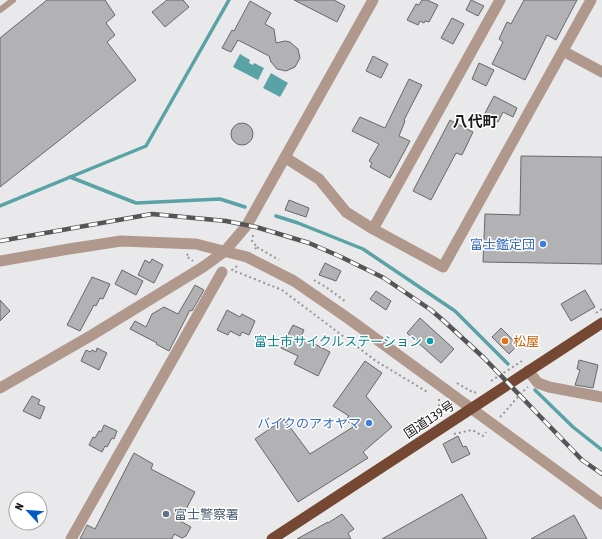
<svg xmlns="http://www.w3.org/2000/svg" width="602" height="539" viewBox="0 0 602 539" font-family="'Asap Condensed','Noto Sans JP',sans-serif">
  <rect width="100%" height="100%" fill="#e9e9ec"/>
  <!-- water -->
  <g fill="#59a2a6">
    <polygon points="240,54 250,60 249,63 253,65 254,63 264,68 258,80 233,67"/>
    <polygon points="271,73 288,83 280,97 263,88"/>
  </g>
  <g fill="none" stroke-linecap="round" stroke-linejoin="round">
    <!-- stream -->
    <g stroke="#59a2a6" stroke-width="3.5">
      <polyline points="70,177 136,203 220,199 245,207"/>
      <polyline points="0,206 146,146 229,0"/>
      <polyline points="276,216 298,223 363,249 455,311 508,364"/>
      <polyline points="535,390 573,427 602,450"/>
    </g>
  </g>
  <!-- building -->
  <g fill="#b2b1b3" stroke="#686769">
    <polygon points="47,0 105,0 115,15 106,23 115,35 107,42 136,80 0,187 0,38"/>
    <polygon points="167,0 183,0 189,7 165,27 152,12"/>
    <polygon points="294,0 334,0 345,6 337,22"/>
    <polygon points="422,0 427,0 438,5 429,22 425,21 424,23 420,21 418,25 407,20 416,4 419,5"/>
    <polygon points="471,0 484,6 478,16 466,10"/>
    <polygon points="524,0 577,0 556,40 547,35 525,80 492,64 503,42 499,39 507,22 511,24"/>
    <polygon points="250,1 271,13 265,24 274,29 276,43 285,41 290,42 298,49 300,58 295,67 286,71 277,69 271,62 269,56 238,40 231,52 222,48 232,30 234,31"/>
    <polygon points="452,18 464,24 453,44 441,38"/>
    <polygon points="373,56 388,64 381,78 366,71"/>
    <polygon points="479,63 494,70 486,86 472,79"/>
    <polygon points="409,79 422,85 404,120 405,121 399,136 410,141 390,178 370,167 372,163 369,161 379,144 352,131 360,117 385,128"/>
    <polygon points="494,96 517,108 513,117 503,112 498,122 484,115"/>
    <polygon points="450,120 473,132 462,155 456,153 431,200 413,191"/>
    <circle cx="242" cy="134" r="11"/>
    <polygon points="521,156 602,157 602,264 483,262 485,214 520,215"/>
    <polygon points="289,200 309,208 306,217 285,210"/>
    <polygon points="152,259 163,265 154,283 138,275 145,260 150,263"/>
    <polygon points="325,263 341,271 336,281 319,275"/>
    <polygon points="122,270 143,281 136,295 115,284"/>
    <polygon points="92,277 110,284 103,299 100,298 96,306 94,305 80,331 67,325"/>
    <polygon points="195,285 204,290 192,311 190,310 169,351 156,344 157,343 130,329 135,321 146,327 152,314 164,307 178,314"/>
    <polygon points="585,290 595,307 571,321 561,304"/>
    <polygon points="376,291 391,301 386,310 370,299"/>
    <polygon points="0,300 10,311 0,321"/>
    <polygon points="227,310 240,317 242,314 255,321 249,335 242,332 240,336 230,331 228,335 217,330"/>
    <polygon points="420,318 454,349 441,363 407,333"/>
    <polygon points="293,325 304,330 301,337 330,352 318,376 294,364 298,356 281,348"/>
    <polygon points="501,328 518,345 509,354 492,337"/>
    <polygon points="97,348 107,353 99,370 81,361 86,350 90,352 92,350 96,352"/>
    <polygon points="579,360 598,365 593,388 575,385 580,370 577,369"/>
    <polygon points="365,361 382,373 366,396 392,427 363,452 368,458 298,502 255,439 284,419 310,454 353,427 346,419 349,416 333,406"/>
    <polygon points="32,396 40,400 38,404 45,407 40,419 23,411"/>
    <polygon points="104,425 117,431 114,439 112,438 107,447 105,446 102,452 89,445 93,437 95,438 99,431 101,432"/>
    <polygon points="458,436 463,447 466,446 470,454 452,463 443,444"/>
    <polygon points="134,453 153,464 151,469 195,492 180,521 191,527 186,536 182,538 174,534 172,539 80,539 87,525 95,529"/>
    <polygon points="462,494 487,539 382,539"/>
    <polygon points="342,514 354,529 348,533 351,539 297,539 328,522 328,523"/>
    <polygon points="574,515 587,539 531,539"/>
  </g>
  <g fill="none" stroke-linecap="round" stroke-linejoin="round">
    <!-- path -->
    <g stroke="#969698" stroke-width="2" stroke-dasharray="2 3" stroke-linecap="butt">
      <polyline points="253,235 252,241 257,247 255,249"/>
      <polyline points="257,247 279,260"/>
      <polyline points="188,254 186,256 193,261"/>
      <polyline points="237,266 232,270 282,290 376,361 429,393"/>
      <polyline points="314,280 326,287 346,302"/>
      <polyline points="596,313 602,309"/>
      <polyline points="491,381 522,361"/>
      <polyline points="457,383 474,393 476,392"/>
      <polyline points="439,399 439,416"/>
      <path d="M500 417C510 407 517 396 528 387"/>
      <polyline points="454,434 472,430 483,436 486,432"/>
    </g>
    <!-- service -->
    <polyline stroke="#b0988d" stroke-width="6" points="0,10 13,0"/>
    <!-- minor -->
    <g stroke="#b0988d" stroke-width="11">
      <polyline points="563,51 602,72"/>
      <polyline points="286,158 319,179 346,212 373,229 443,267 591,0"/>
      <polyline points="373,229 500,0"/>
      <polyline points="528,371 538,383 549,387 602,397"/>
      <polyline points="71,539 222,272"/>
    </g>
    <!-- tertiary -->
    <g stroke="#b0988d" stroke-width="11">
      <polyline points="0,261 69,249 121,241 196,244 247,257 294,281 349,319 602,504"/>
      <polyline points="0,388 92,335 203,267 225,251 247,225 373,0"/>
    </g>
    <!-- trunk -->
    <polyline stroke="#744833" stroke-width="11" points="272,539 602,323"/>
    <!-- rail casing -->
    <g stroke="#555557" stroke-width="4.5">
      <polyline id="rail" points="0,241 152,214 226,221 256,227 309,243 339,256 384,278 431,310 445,322 484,358 582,460 602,474"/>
    </g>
    <!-- rail -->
    <use href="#rail" stroke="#fff" stroke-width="3" stroke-dasharray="9" stroke-linecap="butt"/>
  </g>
  <!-- markers -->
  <g fill="#3f7fe0" stroke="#fff" stroke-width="1.5">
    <circle cx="543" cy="244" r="4"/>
    <circle cx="369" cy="423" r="4"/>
  </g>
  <circle fill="#0f9aa8" stroke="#fff" stroke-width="1.5" cx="430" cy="341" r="4"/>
  <circle fill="#e8710a" stroke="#fff" stroke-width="1.5" cx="505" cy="341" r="4"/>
  <circle fill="#5c6f8a" stroke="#fff" stroke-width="1.5" cx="166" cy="514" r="4"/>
  <g text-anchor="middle" stroke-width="3" stroke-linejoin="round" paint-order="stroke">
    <!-- shop labels -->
    <g font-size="13" fill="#366cbe" stroke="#fff" text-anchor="end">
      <text x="535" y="249">富士鑑定団</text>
      <text x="361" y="428">バイクのアオヤマ</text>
    </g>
    <!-- culture labels -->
    <g font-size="13" fill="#0d838f" stroke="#fff" text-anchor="end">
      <text x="422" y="346">富士市サイクルステーション</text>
    </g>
    <!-- food labels -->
    <g font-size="13" fill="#c56008" stroke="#fff" text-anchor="start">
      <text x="513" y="346">松屋</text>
    </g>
    <!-- street labels -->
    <g font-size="13" fill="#1a1a1b" stroke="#fff">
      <text transform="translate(429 419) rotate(-33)" y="5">国道139号</text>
    </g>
    <!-- service labels -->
    <g font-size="13" fill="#4e5e75" stroke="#fff" text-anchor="start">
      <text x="174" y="519">富士警察署</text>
    </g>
    <!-- quarter labels -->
    <g font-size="15" font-weight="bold" fill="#1a1a1b" stroke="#fff">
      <text x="475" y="127">八代町</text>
    </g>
  </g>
  <!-- north arrow -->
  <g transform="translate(28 511) rotate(296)"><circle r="19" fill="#ffffff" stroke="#a3a3a4"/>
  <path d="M0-3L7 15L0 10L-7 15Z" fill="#005cc5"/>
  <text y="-6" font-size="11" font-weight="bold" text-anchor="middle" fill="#1a1a1b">N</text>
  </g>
</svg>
